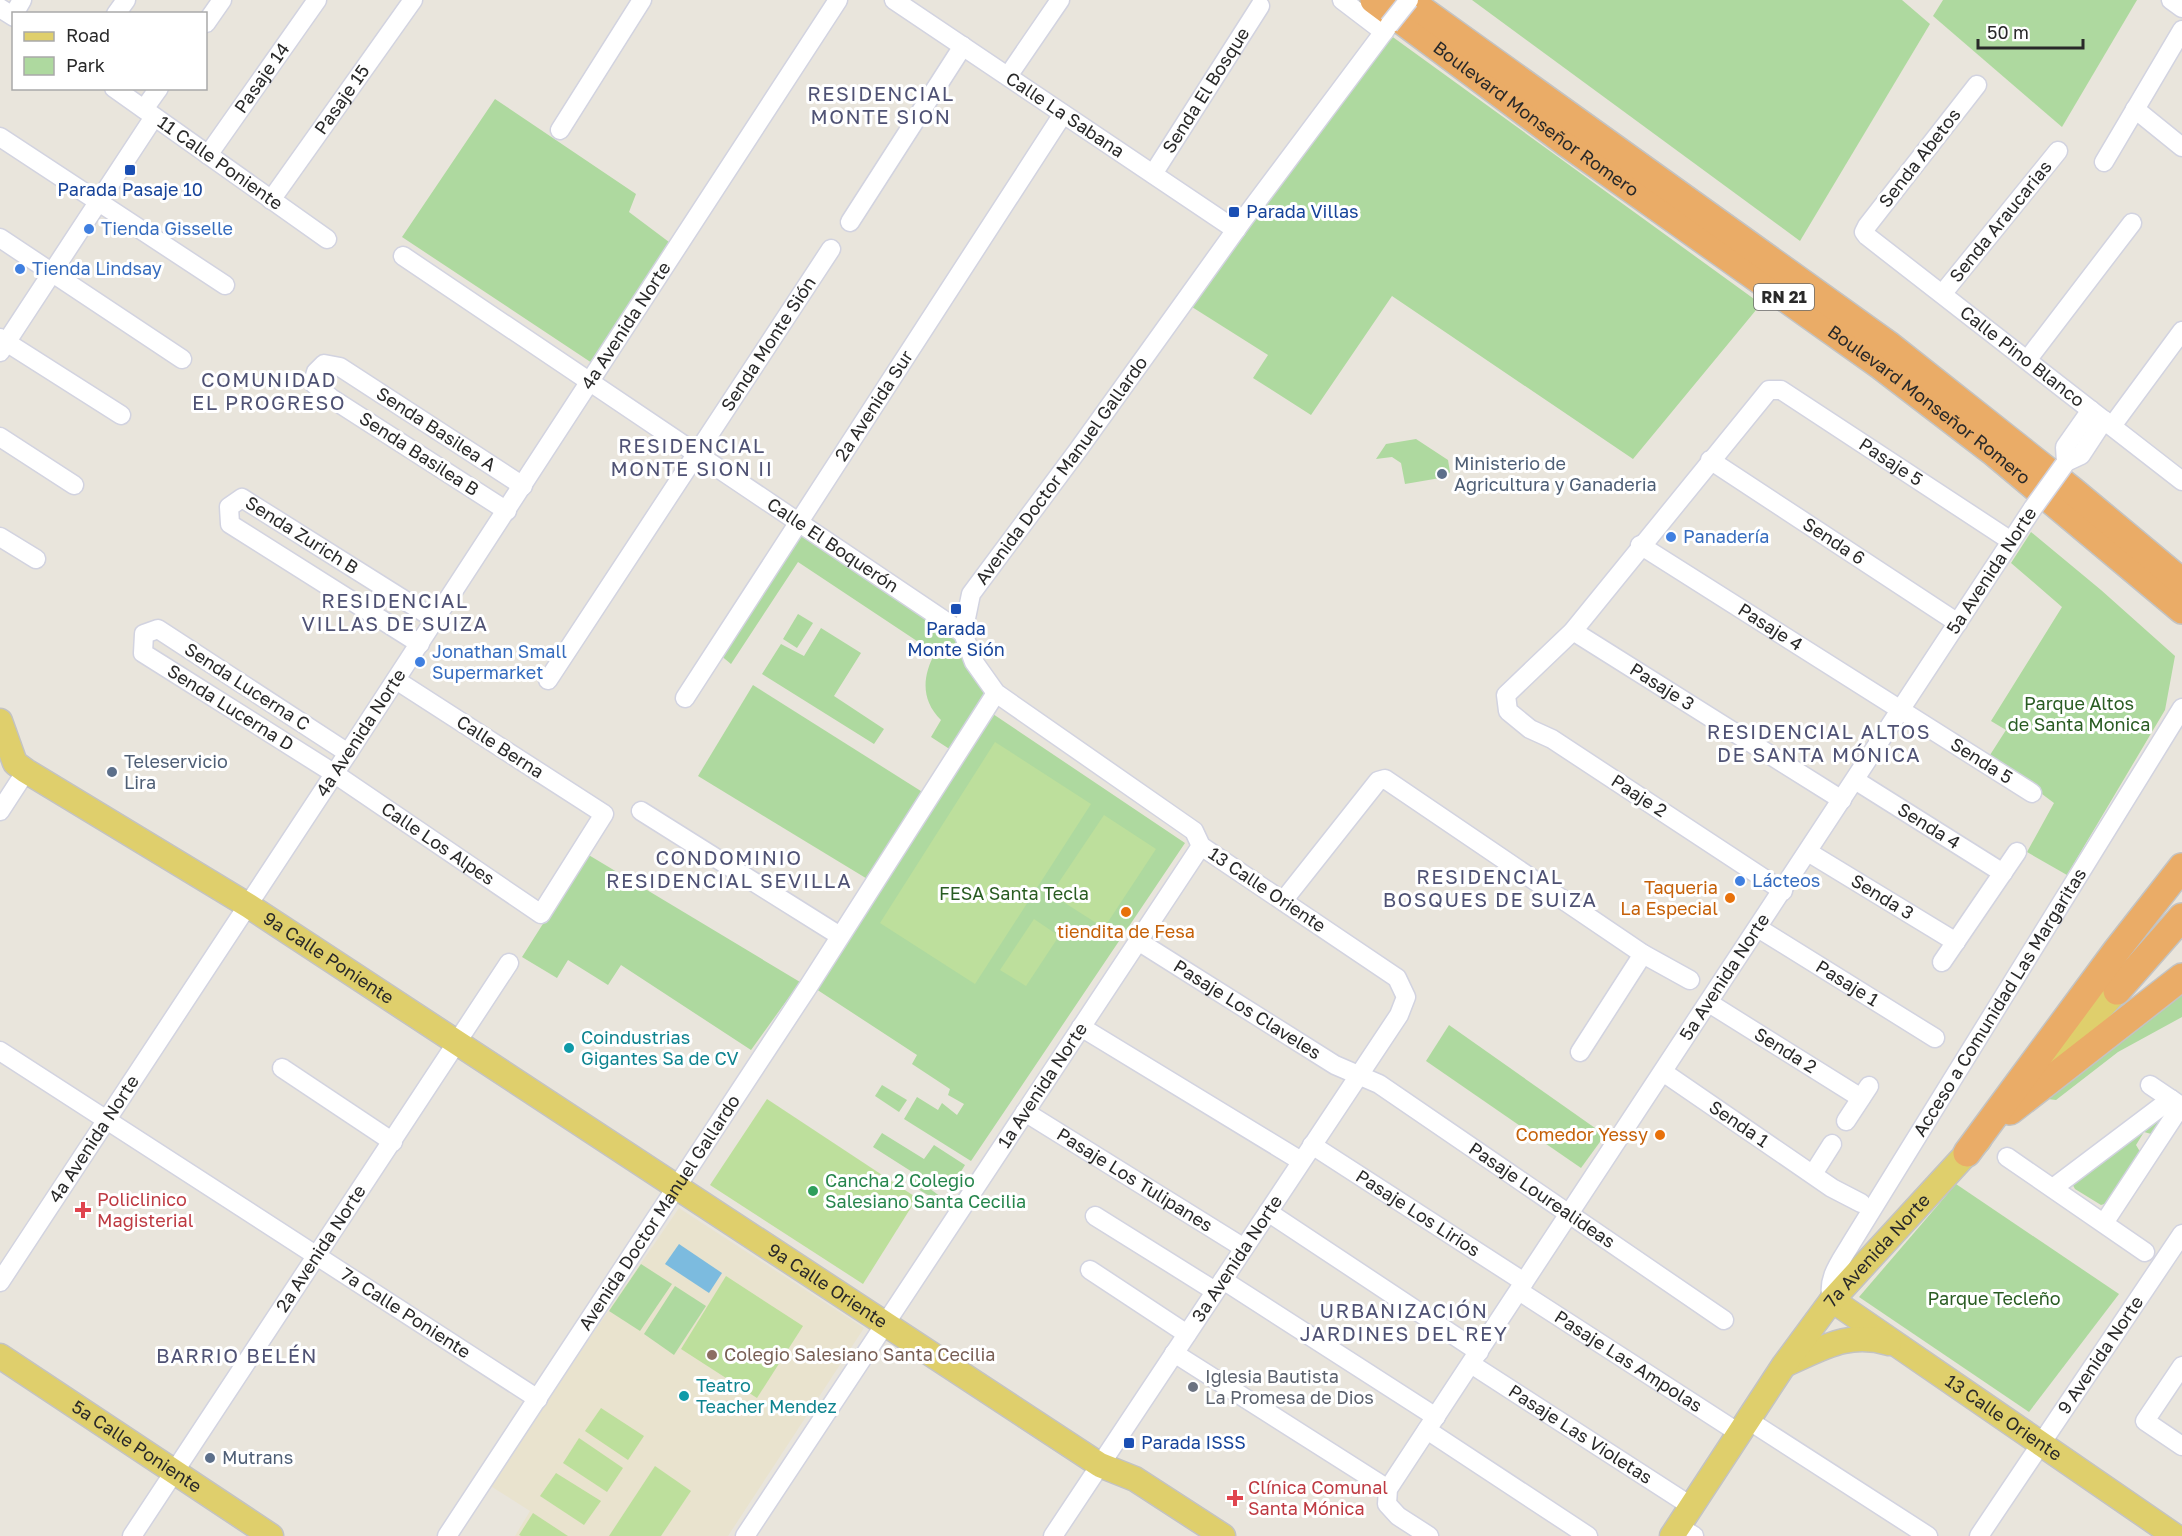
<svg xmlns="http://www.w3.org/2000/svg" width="2182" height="1536" viewBox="0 0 2182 1536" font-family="'Golos Text',sans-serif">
  <rect width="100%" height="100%" fill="#e9e5dc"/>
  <!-- education -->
  <polygon fill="#e9e3ce" points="679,1208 864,1328 728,1536 515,1536 530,1511 489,1485"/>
  <!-- green -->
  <g fill="#aed99f">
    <polygon points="1472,0 1902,0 1930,24 1800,241"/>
    <polygon points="1943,0 2137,0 2062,127 1933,16"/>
    <polygon points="1390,35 1761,304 1633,459 1392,296 1311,415 1253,378 1268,355 1192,307"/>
    <polygon points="495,99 636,194 629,212 669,242 592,363 402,237"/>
    <polygon points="1416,439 1448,460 1450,472 1446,477 1405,484 1401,463 1392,457 1376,459 1386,444"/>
    <path d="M801 529 956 635 966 668 987 697 951 750 931 737 941 720C921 700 922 677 935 653L798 562 731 664 719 654Z"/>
    <polygon points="2031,532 2101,590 2175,656 2165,710 2067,875 2027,852 2054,803 1990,755 2006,730 1991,721 2062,607 2011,563"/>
    <polygon points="798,614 813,623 797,648 783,639"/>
    <polygon points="821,628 861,653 834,696 884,729 874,744 762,674 781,644 804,656"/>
    <polygon points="753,685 924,793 869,880 698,776"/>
    <polygon points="993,714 1185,843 971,1161 904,1119 917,1097 938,1110 942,1103 957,1115 964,1104 948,1095 950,1089 912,1064 917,1055 816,989"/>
    <polygon points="587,854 800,982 751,1050 621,965 608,985 568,960 557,978 522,957"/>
    <polygon points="2182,988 2182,1017 2118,1052 2056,1100 2039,1098"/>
    <polygon points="1449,1025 1605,1135 1581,1168 1426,1061"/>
    <polygon points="882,1085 907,1100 899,1112 875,1096"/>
    <polygon points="2161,1113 2166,1119 2155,1135 2144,1132 2136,1145 2142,1155 2111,1202 2101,1205 2075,1189 2070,1180"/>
    <polygon points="882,1133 924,1159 934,1145 965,1165 954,1183 938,1174 929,1188 945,1200 943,1204 911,1185 917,1175 873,1147"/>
    <polygon points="1956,1184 2119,1294 2029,1412 1859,1297"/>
    <polygon points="641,1264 672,1284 640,1331 609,1311"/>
    <polygon points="675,1286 706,1306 674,1355 644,1334"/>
  </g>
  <!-- pitch -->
  <g fill="#bddf9c">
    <polygon points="995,742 1091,804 975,984 880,923"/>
    <polygon points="1104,815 1156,849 1104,928 1051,894"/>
    <polygon points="1034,919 1059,936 1026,986 1000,970"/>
    <polygon points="767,1099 917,1198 863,1284 710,1185"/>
    <polygon points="726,1276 803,1326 757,1398 681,1349"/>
    <polygon points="601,1408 644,1436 628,1460 585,1431"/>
    <polygon points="579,1438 623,1468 607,1492 563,1463"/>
    <polygon points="655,1466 691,1491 661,1536 609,1536"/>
    <polygon points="556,1473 601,1501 584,1525 540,1496"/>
    <polygon points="533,1513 568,1536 521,1536 519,1535"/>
  </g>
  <!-- water -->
  <polygon fill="#7cbbdf" points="679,1244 722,1273 709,1293 665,1264"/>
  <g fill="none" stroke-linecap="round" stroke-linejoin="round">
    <!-- minor casing -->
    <g stroke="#d2d3e0" stroke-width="21">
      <g id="minor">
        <path id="s1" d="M894 0 1236 230"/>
        <polyline points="1342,0 1384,32"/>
        <polyline points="2171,0 2182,8"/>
        <polyline points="0,8 14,17"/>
        <polyline points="14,14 22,0"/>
        <polyline points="116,14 126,0"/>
        <polyline points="206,23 222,0"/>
        <polyline points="1008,76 1060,0"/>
        <path id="s2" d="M1977 85 1867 226 1864 232 1867 236 2182 481"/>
        <path id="s3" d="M114 88 327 239"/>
        <polyline points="144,109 159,88"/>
        <polyline points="2135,109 2182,147"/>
        <polyline points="560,130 642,0"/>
        <polyline points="0,137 225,285"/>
        <path id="s4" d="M208 155 317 0"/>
        <polyline points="2104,162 2182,30"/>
        <path id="s5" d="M1153 174 1260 6"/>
        <path id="s6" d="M271 200 413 0"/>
        <polyline points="850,222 963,46"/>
        <polyline points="0,238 182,359"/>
        <path id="s7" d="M403 256 963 633"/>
        <path id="s8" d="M1943 293 2058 151"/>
        <polyline points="0,338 121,415"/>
        <polyline points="0,352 154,117"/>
        <polyline points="2028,359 2132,223"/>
        <polyline points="2112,426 2182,331"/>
        <polyline points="0,437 74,485"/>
        <path id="s9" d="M1710 460 1958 623"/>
        <polyline points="2066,462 2065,447 2091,410"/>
        <polyline points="2066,462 2081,455 2104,420"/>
        <path id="s10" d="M507 511 331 398 313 383 316 372 324 364 340 367 523 486"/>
        <polyline points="0,537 36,559"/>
        <path id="s11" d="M1640 545 2032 793"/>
        <path id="s12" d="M1573 631 1842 800"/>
        <path id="s13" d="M420 644 230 524 229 507 242 498 436 620"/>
        <path id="s14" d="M548 680 831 249"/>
        <path id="s15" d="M685 698 1063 114"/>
        <path id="s16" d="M348 753 158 629 144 634 143 653 335 774 541 914 604 814 396 680"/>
        <path id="s17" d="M1855 780 2003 873"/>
        <polyline points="0,811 26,771"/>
        <polyline points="641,811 840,936"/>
        <path id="s18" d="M1808 852 1956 942"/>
        <path id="s19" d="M1783 891 1552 739 1530 729 1508 711 1506 695 1573 631 1769 390H1781L2011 541"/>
        <polyline points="1283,901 1378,781 1385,779 1643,954 1690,980"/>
        <path id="s20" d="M1758 928 1935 1038"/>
        <path id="s21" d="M1138 941 1335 1065 1379 1084 1724 1320"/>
        <polyline points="1942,962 2017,852"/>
        <path id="s22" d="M1709 1003 1861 1098"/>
        <polyline points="1081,1027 1301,1161"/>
        <path id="s23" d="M0 1051 538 1399"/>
        <polyline points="1580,1052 1643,954"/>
        <polyline points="282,1068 393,1142"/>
        <path id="s24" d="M1663 1072 1832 1188 1861 1203"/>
        <polyline points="2150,1085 2181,1106"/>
        <path id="s25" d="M1025 1112 1244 1248"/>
        <polyline points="1846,1121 1869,1086"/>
        <path id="s26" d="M1312 1145 1524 1282"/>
        <polyline points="2007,1157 2145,1252"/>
        <polyline points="1813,1174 1832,1144"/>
        <polyline points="2053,1188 2171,1099"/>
        <polyline points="1268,1212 1479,1352"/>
        <polyline points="1095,1216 1215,1291"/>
        <polyline points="2104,1223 2181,1106"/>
        <polyline points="1090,1270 1187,1334"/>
        <polyline points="1223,1280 1436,1417"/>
        <path id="s27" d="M0 1282 348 753 838 0"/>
        <path id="s28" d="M1519 1291 1739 1433"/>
        <path id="s29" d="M1832 1300C1826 1278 1841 1261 1852 1242L2182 708"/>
        <polyline points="1174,1353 1388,1489"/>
        <path id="s30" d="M1471 1364 1691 1506"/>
        <polyline points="2182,1366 2145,1421 2182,1446"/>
        <polyline points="1748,1420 1928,1536"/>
        <polyline points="1427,1430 1588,1536"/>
        <polyline points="1678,1526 1694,1536"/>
        <path id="s31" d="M132 1536 509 963"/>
        <path id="s32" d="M447 1536 808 987 996 693"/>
        <path id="s33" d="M745 1536 1201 846"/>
        <path id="s34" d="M1053 1536 1399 1015 1406 997 1397 978 1201 846 1194 831 996 693 974 662 963 633 971 594 1078 450 1243 220 1389 25"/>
        <path id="s35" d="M1429 1536 1398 1516 1387 1504 1388 1489 2033 508"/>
        <path id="s36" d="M1979 1536 2182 1234"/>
      </g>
    </g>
    <!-- major casing -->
    <g stroke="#c3c3c3" stroke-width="27">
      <g id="major">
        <path id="s37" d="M0 721 15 763 26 771 249 906 1100 1465 1135 1479 1223 1536"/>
        <polyline points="2033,1081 2117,991"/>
        <path id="s38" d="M1832 1300 2175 1536"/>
        <path id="s39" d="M0 1356 271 1536"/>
        <path d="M1786 1364C1823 1348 1848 1331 1889 1343"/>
        <path id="s40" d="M1672 1536 1784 1365 1832 1300 1979 1140"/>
      </g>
    </g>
    <!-- highway casing -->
    <g stroke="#c3c3c3" stroke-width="30">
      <g id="highway">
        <path id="s41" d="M1374 0 1565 142 1881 366 1992 451 2182 610"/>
        <polyline points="1408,0 1890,346 2073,491 2182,582"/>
        <polyline points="2117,991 2182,917"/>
        <polyline points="2010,1111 2182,977"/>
        <polyline points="1967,1153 2117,950 2182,867"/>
      </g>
    </g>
    <!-- minor -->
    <use href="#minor" stroke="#fff" stroke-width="18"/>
    <!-- major -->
    <use href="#major" stroke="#dfcf6c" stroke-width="24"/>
    <!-- highway -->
    <use href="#highway" stroke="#eaac67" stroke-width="27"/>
    <!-- minor-bridge casing -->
    <g stroke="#d2d3e0" stroke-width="21" stroke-linecap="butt">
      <g id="minor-bridge">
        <polyline points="1389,25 1409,0"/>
        <polyline points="2033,508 2064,465"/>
      </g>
    </g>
    <!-- minor-bridge -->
    <use href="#minor-bridge" stroke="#fff" stroke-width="18"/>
  </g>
  <!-- markers -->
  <g fill="#1a4fb4" stroke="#fff" stroke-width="2">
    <rect x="124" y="164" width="12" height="12" rx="3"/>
    <rect x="1228" y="206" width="12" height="12" rx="3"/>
    <rect x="950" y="603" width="12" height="12" rx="3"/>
    <rect x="1123" y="1437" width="12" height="12" rx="3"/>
  </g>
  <g fill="#3f7fe0" stroke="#fff" stroke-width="2">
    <circle cx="89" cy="229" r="6"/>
    <circle cx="20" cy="269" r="6"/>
    <circle cx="1671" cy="537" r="6"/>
    <circle cx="420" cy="662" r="6"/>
    <circle cx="1740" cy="881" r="6"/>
  </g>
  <g fill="#5c6f8a" stroke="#fff" stroke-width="2">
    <circle cx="1442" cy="474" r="6"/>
    <circle cx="112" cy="772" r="6"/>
    <circle cx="210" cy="1458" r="6"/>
  </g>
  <g fill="#e8710a" stroke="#fff" stroke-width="2">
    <circle cx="1730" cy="898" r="6"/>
    <circle cx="1126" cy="912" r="6"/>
    <circle cx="1660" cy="1135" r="6"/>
  </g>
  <g fill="#0f9aa8" stroke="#fff" stroke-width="2">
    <circle cx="569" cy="1048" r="6"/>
    <circle cx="684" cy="1396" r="6"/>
  </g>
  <circle fill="#2e9e5b" stroke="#fff" stroke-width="2" cx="813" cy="1191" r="6"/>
  <g fill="#e0444e" stroke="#fff" stroke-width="2">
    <path d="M80 1201h6v6h6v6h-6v6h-6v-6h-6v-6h6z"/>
    <path d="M1232 1489h6v6h6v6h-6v6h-6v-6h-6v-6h6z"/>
  </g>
  <circle fill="#8d6e63" stroke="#fff" stroke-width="2" cx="712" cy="1355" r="6"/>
  <circle fill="#6b7280" stroke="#fff" stroke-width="2" cx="1193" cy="1387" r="6"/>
  <g text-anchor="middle" stroke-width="6" stroke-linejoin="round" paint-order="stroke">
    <!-- shield labels -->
    <rect fill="#fff" stroke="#696969" stroke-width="1.5" x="1754" y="284" width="60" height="26" rx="4.5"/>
    <g font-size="16" font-weight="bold" fill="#292929">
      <text x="1784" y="303">RN 21</text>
    </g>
    <!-- street labels -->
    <g font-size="18" fill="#292929" stroke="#fff">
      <text dy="6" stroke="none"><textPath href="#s4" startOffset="94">Pasaje 14</textPath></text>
      <text dy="6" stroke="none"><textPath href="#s5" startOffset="99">Senda El Bosque</textPath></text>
      <text dy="6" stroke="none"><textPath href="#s6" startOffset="123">Pasaje 15</textPath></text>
      <text dy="6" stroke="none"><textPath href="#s1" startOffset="206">Calle La Sabana</textPath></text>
      <text dy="6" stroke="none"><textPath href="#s41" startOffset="201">Boulevard Monseñor Romero</textPath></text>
      <text transform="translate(1920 158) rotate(-52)" y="6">Senda Abetos</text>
      <text dy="6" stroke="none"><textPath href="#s3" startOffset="130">11 Calle Poniente</textPath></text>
      <text dy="6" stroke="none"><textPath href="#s8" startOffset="92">Senda Araucarias</textPath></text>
      <text dy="6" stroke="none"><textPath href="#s27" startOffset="1143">4a Avenida Norte</textPath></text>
      <text dy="6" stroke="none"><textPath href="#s14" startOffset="402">Senda Monte Sión</textPath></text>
      <text dy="6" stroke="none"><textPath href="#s2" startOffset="387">Calle Pino Blanco</textPath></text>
      <text dy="6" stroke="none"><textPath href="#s41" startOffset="687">Boulevard Monseñor Romero</textPath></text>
      <text dy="6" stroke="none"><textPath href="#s15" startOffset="348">2a Avenida Sur</textPath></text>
      <text dy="6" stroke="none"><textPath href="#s10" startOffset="386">Senda Basilea A</textPath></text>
      <text transform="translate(419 454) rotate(33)" y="6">Senda Basilea B</text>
      <text dy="6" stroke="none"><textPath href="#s19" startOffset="892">Pasaje 5</textPath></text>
      <text dy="6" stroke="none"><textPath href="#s34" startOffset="1422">Avenida Doctor Manuel Gallardo</textPath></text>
      <text dy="6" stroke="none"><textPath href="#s13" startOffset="328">Senda Zurich B</textPath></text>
      <text dy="6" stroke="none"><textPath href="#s9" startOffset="148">Senda 6</textPath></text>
      <text dy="6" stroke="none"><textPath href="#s7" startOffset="518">Calle El Boquerón</textPath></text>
      <text dy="6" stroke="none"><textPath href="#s35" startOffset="1167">5a Avenida Norte</textPath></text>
      <text dy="6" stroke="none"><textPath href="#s11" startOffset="154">Pasaje 4</textPath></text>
      <text transform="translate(247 687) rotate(33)" y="6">Senda Lucerna C</text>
      <text dy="6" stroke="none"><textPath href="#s12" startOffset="105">Pasaje 3</textPath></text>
      <text dy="6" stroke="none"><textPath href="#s16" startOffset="364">Senda Lucerna D</textPath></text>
      <text dy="6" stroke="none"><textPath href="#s27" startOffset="657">4a Avenida Norte</textPath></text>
      <text transform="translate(500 747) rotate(33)" y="6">Calle Berna</text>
      <text dy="6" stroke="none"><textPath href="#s11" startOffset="404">Senda 5</textPath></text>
      <text transform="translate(1639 796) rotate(33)" y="6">Paaje 2</text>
      <text dy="6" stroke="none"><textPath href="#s17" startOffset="87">Senda 4</textPath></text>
      <text dy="6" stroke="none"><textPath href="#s16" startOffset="612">Calle Los Alpes</textPath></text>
      <text transform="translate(1267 890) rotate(34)" y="6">13 Calle Oriente</text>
      <text dy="6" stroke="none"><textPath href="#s18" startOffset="87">Senda 3</textPath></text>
      <text dy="6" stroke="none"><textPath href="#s37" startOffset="414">9a Calle Poniente</textPath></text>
      <text dy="6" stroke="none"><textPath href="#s35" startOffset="681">5a Avenida Norte</textPath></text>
      <text dy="6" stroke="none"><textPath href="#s20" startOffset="105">Pasaje 1</textPath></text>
      <text dy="6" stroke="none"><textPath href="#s29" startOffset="345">Acceso a Comunidad Las Margaritas</textPath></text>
      <text dy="6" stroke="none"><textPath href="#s21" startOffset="129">Pasaje Los Claveles</textPath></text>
      <text dy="6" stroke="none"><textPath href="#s22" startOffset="90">Senda 2</textPath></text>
      <text dy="6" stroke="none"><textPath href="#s33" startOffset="540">1a Avenida Norte</textPath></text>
      <text dy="6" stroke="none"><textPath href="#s24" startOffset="92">Senda 1</textPath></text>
      <text dy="6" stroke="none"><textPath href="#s27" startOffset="171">4a Avenida Norte</textPath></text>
      <text dy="6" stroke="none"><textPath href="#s25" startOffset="129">Pasaje Los Tulipanes</textPath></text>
      <text dy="6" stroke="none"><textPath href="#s21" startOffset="478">Pasaje Lourealideas</textPath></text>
      <text dy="6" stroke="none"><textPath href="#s32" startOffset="387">Avenida Doctor Manuel Gallardo</textPath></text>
      <text dy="6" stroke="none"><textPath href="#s26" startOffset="126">Pasaje Los Lirios</textPath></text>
      <text dy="6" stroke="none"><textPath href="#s31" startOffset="344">2a Avenida Norte</textPath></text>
      <text dy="6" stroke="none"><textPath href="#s40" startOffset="352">7a Avenida Norte</textPath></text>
      <text dy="6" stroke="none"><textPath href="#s34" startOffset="333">3a Avenida Norte</textPath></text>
      <text dy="6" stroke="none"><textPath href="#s37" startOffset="1011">9a Calle Oriente</textPath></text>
      <text dy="6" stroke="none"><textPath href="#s23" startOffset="483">7a Calle Poniente</textPath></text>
      <text dy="6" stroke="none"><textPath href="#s36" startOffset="218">9 Avenida Norte</textPath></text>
      <text dy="6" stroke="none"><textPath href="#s28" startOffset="130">Pasaje Las Ampolas</textPath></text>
      <text dy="6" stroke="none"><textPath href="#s38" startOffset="208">13 Calle Oriente</textPath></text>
      <text dy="6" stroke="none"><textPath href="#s30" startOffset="130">Pasaje Las Violetas</textPath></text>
      <text dy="6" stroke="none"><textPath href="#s39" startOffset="164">5a Calle Poniente</textPath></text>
    </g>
    <!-- transit labels -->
    <g font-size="18" fill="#164399" stroke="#fff">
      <text x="130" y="196">Parada Pasaje 10</text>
      <text x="1246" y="218" text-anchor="start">Parada Villas</text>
      <text x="956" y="635">Parada<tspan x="956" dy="21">Monte Sión</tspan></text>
      <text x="1141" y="1449" text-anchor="start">Parada ISSS</text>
    </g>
    <!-- shop labels -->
    <g font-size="18" fill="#366cbe" stroke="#fff" text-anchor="start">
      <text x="101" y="235">Tienda Gisselle</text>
      <text x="32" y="275">Tienda Lindsay</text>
      <text x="1683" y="543">Panadería</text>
      <text x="432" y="658">Jonathan Small<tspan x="432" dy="21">Supermarket</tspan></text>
      <text x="1752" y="887">Lácteos</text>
    </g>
    <!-- service labels -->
    <g font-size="18" fill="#4e5e75" stroke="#fff" text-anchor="start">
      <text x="1454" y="470">Ministerio de<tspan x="1454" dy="21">Agricultura y Ganaderia</tspan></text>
      <text x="124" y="768">Teleservicio<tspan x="124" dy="21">Lira</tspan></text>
      <text x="222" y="1464">Mutrans</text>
    </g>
    <!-- park labels -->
    <g font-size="18" fill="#295c22" stroke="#fff">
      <text x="2079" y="710">Parque Altos<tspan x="2079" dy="21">de Santa Monica</tspan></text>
      <text x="1014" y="900">FESA Santa Tecla</text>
      <text x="1994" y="1305">Parque Tecleño</text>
    </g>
    <!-- food labels -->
    <g font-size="18" fill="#c56008" stroke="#fff" text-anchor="end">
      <text x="1718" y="894">Taqueria<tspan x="1718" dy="21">La Especial</tspan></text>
      <text x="1126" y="938" text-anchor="middle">tiendita de Fesa</text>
      <text x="1648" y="1141">Comedor Yessy</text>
    </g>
    <!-- culture labels -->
    <g font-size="18" fill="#0d838f" stroke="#fff" text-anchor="start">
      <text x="581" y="1044">Coindustrias<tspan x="581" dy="21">Gigantes Sa de CV</tspan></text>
      <text x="696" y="1392">Teatro<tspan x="696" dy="21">Teacher Mendez</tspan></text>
    </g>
    <!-- leisure labels -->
    <g font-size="18" fill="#27864d" stroke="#fff" text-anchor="start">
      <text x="825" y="1187">Cancha 2 Colegio<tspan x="825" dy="21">Salesiano Santa Cecilia</tspan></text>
    </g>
    <!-- health labels -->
    <g font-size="18" fill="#be3a42" stroke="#fff" text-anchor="start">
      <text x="97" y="1206">Policlinico<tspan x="97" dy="21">Magisterial</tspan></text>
      <text x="1248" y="1494">Clínica Comunal<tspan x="1248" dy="21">Santa Mónica</tspan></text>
    </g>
    <!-- education labels -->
    <g font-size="18" fill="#785e54" stroke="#fff" text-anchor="start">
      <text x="724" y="1361">Colegio Salesiano Santa Cecilia</text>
    </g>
    <!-- worship labels -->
    <g font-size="18" fill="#5b616d" stroke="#fff" text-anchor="start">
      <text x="1205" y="1383">Iglesia Bautista<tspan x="1205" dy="21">La Promesa de Dios</tspan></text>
    </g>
    <!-- neighbourhood labels -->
    <g font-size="20" letter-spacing="1.5" fill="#4f5274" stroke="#fff">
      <text x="881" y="101">RESIDENCIAL<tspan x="881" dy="23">MONTE SION</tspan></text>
      <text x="269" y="387">COMUNIDAD<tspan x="269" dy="23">EL PROGRESO</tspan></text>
      <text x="692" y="453">RESIDENCIAL<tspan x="692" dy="23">MONTE SION II</tspan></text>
      <text x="395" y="608">RESIDENCIAL<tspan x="395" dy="23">VILLAS DE SUIZA</tspan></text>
      <text x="1819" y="739">RESIDENCIAL ALTOS<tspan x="1819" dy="23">DE SANTA MÓNICA</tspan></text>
      <text x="729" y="865">CONDOMINIO<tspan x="729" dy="23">RESIDENCIAL SEVILLA</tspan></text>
      <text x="1490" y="884">RESIDENCIAL<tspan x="1490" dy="23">BOSQUES DE SUIZA</tspan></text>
      <text x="1404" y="1318">URBANIZACIÓN<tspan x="1404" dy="23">JARDINES DEL REY</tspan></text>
      <text x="237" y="1363">BARRIO BELÉN</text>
    </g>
  </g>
  <!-- legend -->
  <rect x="12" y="12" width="195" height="78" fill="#ffffff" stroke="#a9a9a9" stroke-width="1.5"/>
  <rect x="24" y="32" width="30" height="9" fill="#dfcf6c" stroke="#a9a9a9" stroke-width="1.5"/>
  <text x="66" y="42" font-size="18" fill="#292929">Road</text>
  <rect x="24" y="57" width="30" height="18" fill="#aed99f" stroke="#a9a9a9" stroke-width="1.5"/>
  <text x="66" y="72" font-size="18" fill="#292929">Park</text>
  <!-- scale -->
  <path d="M1978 39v9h105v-9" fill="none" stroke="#292929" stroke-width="3"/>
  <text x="1987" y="39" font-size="18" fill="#292929" stroke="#ffffff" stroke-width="4.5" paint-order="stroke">50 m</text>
</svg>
